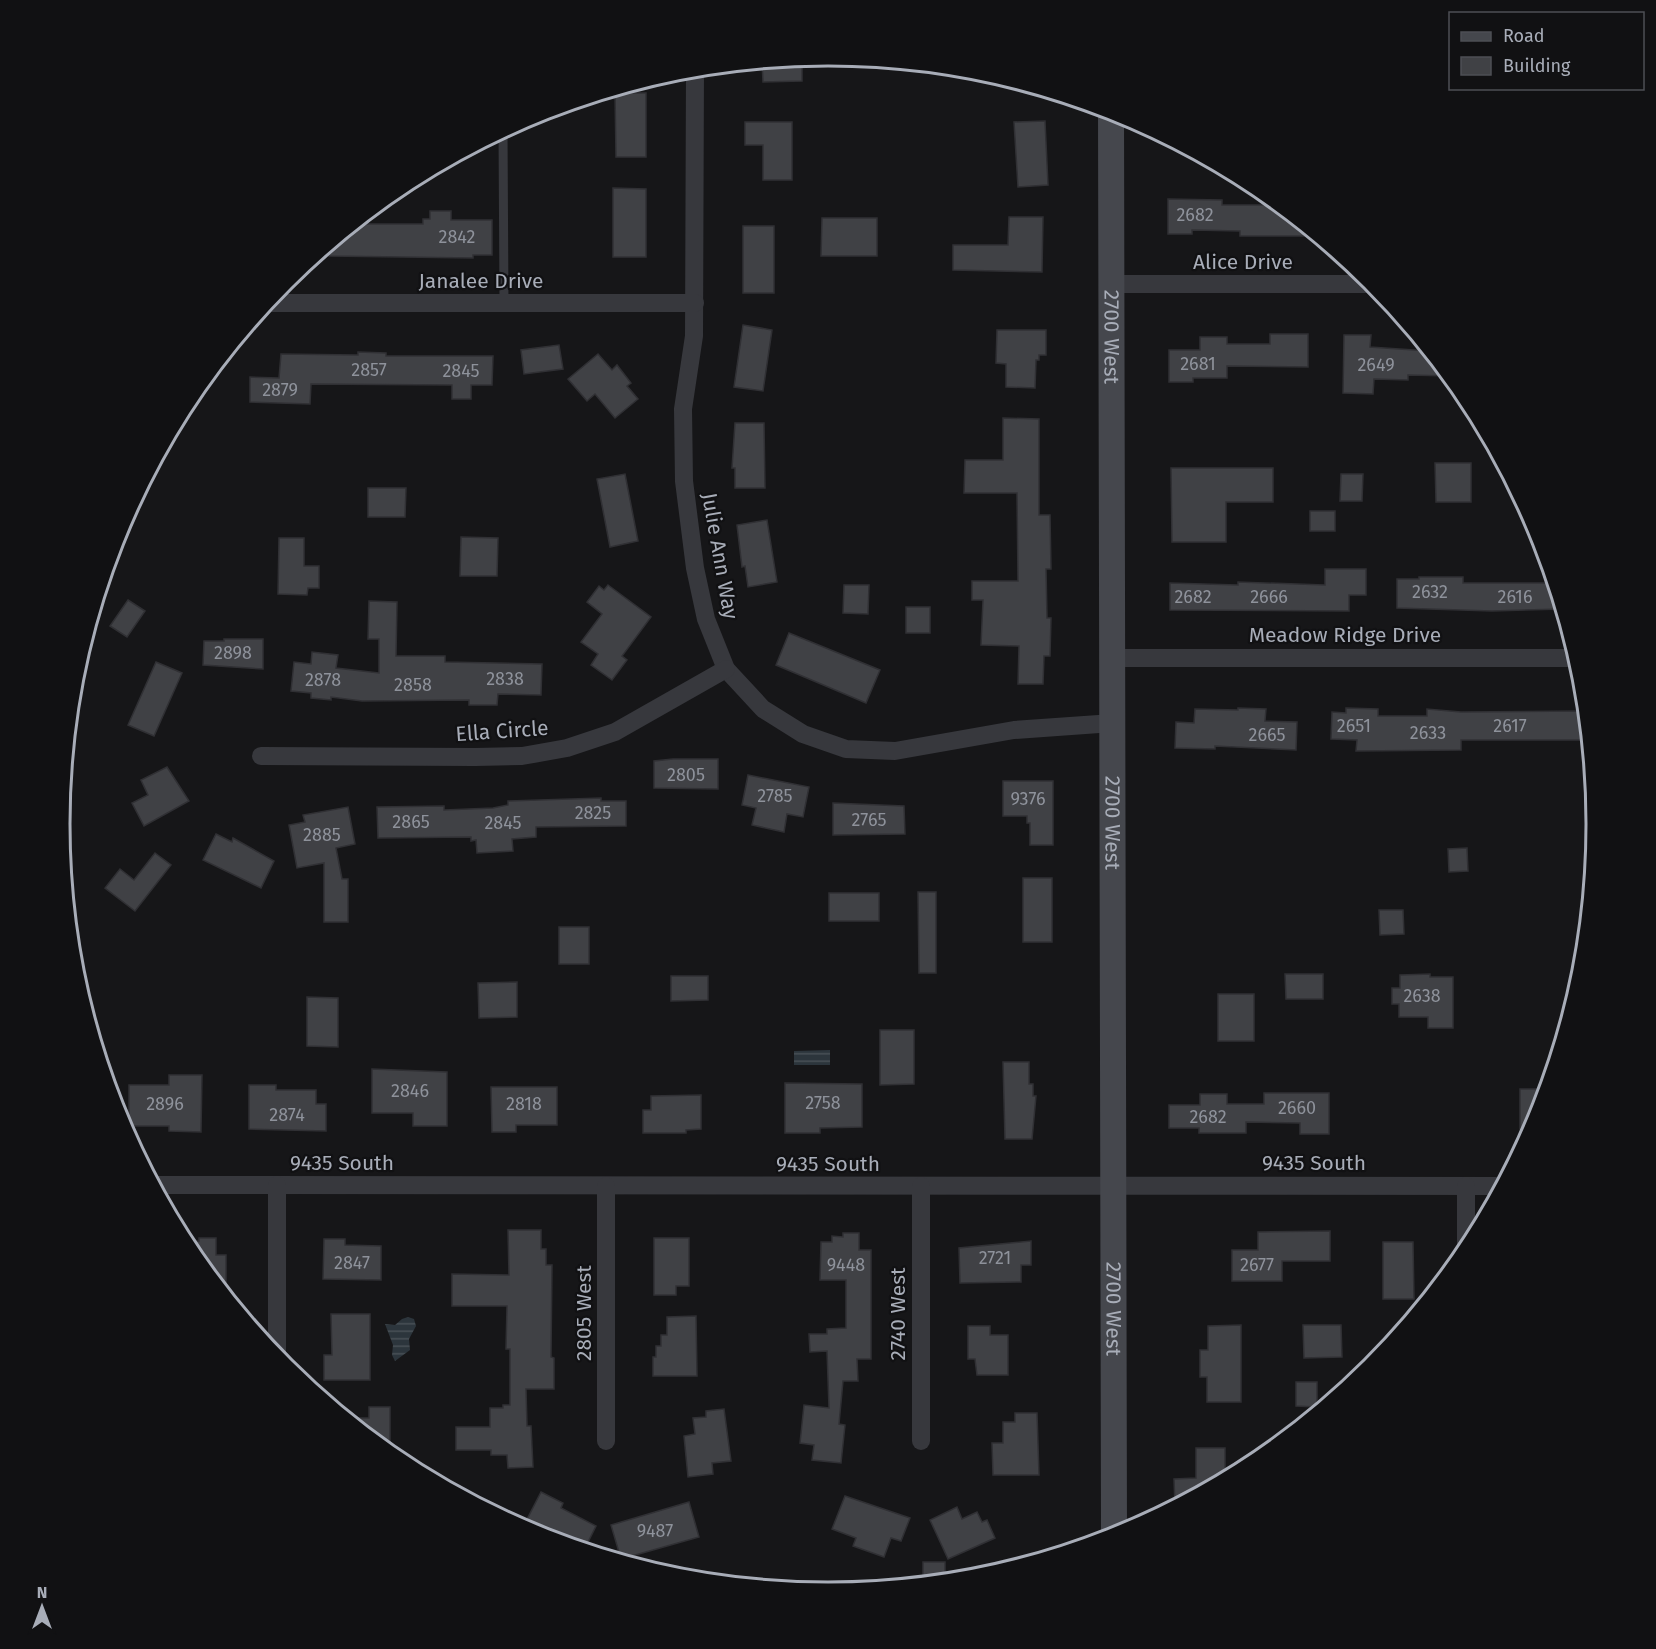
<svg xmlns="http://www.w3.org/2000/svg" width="1656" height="1649" viewBox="0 0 1656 1649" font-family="'Fira Sans',sans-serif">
  <defs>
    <pattern id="water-rules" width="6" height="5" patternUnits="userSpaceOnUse" patternTransform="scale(1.5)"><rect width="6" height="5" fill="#2c353c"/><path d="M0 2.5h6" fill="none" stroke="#485056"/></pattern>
  </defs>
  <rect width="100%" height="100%" fill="#161618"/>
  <!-- water -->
  <g fill="url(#water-rules)">
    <polygon points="830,1050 830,1065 794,1065 794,1051"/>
    <polygon points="408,1317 414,1319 416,1326 409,1339 410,1350 395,1361 392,1355 393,1345 385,1324 395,1325 402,1319"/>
  </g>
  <!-- building -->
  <g fill="#404145" stroke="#303034" stroke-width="1.5">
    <polygon points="802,58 802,81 763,82 762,62"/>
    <polygon points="615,93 646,93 646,157 616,157"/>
    <polygon points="1045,121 1048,185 1018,187 1014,122"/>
    <polygon points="745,122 792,122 792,180 763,180 763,145 745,145"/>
    <polygon points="613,188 646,189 646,257 613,257"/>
    <polygon points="1168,199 1222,200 1222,205 1279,205 1317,236 1240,236 1240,231 1192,230 1192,234 1168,234"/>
    <polygon points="430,211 451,211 451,220 492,220 492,255 473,255 473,258 329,256 329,244 354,224 423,224 423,219 430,219"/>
    <polygon points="1009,217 1043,217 1042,272 953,270 953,245 1008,245"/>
    <polygon points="822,218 877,218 877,256 821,256"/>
    <rect x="743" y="226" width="31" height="67"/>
    <polygon points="743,325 772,330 763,391 734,387"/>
    <polygon points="997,330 1046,330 1046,355 1039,355 1039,360 1036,360 1035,388 1006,387 1006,364 996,363"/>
    <polygon points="1270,334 1308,334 1308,367 1227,366 1227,378 1193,378 1193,382 1169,382 1169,350 1200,350 1200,337 1227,337 1227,344 1270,344"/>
    <polygon points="1344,335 1371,335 1370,347 1429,351 1450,376 1408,375 1408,380 1374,379 1373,394 1343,393"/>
    <polygon points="559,345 563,369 524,374 521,350"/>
    <polygon points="358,352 386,353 386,356 493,356 492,385 471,385 471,399 452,399 452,385 311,384 310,404 250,402 250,377 279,378 281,354 358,355"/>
    <polygon points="598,354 612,370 617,365 631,383 627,386 638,399 615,418 595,394 587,401 568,379"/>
    <polygon points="1003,418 1039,419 1039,515 1050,515 1051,569 1046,569 1047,618 1051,618 1050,656 1044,656 1043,684 1018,684 1019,646 981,645 983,600 972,600 972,581 1018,581 1017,493 964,493 965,460 1003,460"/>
    <polygon points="735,423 764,423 765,488 735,488 735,468 732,468"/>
    <polygon points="1435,463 1471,463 1471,502 1436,502"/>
    <polygon points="1171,468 1273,468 1273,502 1226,502 1226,542 1172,542"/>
    <polygon points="625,474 638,541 610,547 597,479"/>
    <polygon points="1341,474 1363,474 1362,501 1340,501"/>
    <polygon points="368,488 406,488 405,517 368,517"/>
    <rect x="1310" y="511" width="25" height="20"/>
    <polygon points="767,520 777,582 748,587 745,566 742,567 737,525"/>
    <polygon points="461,537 498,538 497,576 460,576"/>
    <polygon points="279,538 304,538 304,566 319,566 319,588 308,588 307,595 278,594"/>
    <polygon points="1325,569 1366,569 1366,595 1349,595 1349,611 1170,610 1170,583 1238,585 1238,582 1325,585"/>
    <polygon points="1419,577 1463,577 1463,583 1555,583 1563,609 1492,611 1397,608 1397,579 1419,579"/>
    <polygon points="608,585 651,617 622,656 627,660 612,680 591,665 598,654 581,642 602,614 587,602 599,586 604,590"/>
    <polygon points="844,585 869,585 868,614 843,613"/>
    <polygon points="128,600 145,611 127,637 110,626"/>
    <polygon points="369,601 397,602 396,656 445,656 445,662 542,664 541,695 498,694 497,705 469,705 469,700 362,701 331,697 331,700 311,698 311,693 291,691 294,662 311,664 312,652 338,655 336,668 379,673 379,639 368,639"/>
    <rect x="906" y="607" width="24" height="26"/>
    <polygon points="789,633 880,670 866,703 776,665"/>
    <polygon points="224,639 263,639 263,669 203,665 204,641 224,641"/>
    <polygon points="156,662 182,673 154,736 128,725"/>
    <polygon points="1238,708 1266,709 1265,721 1297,722 1296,750 1215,746 1215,749 1175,748 1176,722 1194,723 1195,709 1238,710"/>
    <polygon points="1346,708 1378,709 1378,716 1427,716 1427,709 1461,712 1580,711 1580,713 1586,713 1589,740 1461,740 1461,750 1356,751 1357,740 1331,739 1332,712 1346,713"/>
    <polygon points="673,759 718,759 718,789 654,788 654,761"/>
    <polygon points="167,767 189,801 144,826 132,803 148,795 141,780"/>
    <polygon points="748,775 809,787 803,817 787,814 784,832 752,825 756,808 742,805"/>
    <polygon points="1003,781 1053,781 1053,845 1030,845 1030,823 1027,823 1027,816 1003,816"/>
    <polygon points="601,798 601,801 626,801 626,826 536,827 536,837 512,839 513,851 477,853 476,840 471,841 471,837 378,838 377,807 444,806 444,810 493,808 508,805 508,801"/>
    <polygon points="833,803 904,806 905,834 833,835"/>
    <polygon points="348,807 355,844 336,848 342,879 348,879 348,922 324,922 324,863 297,868 289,825 305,822 303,815"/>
    <polygon points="216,834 232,842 233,838 274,861 261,888 203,860"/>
    <polygon points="1467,848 1468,871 1449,872 1448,849"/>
    <polygon points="155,853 171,865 135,911 105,888 120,869 134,880"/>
    <rect x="1023" y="878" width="29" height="64"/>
    <polygon points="918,892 936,892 936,973 919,973"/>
    <rect x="829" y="893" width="50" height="28"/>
    <polygon points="1379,910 1403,910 1404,934 1380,935"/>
    <rect x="559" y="927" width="30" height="37"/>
    <polygon points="1285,974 1323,974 1323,999 1286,999"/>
    <polygon points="1430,974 1430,977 1453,977 1453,1028 1428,1028 1428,1017 1399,1017 1399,1004 1392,1004 1392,988 1400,988 1400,975"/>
    <polygon points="671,976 708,976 708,1000 671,1001"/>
    <polygon points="517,982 517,1017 479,1018 478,983"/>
    <rect x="1218" y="994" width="36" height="47"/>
    <polygon points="307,997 338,998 338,1047 307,1046"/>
    <polygon points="880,1030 914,1030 914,1084 880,1085"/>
    <polygon points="1003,1062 1029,1062 1029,1084 1033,1084 1033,1096 1036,1096 1032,1139 1005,1139"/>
    <polygon points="372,1069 447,1072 447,1126 413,1126 413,1113 372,1113"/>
    <polygon points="169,1075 202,1075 201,1132 169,1131 169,1126 129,1126 129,1085 169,1085"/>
    <polygon points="785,1083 862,1084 862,1127 820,1128 820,1133 785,1133"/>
    <polygon points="249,1085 276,1085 276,1090 316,1090 316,1104 326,1104 326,1131 249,1129"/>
    <polygon points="491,1087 557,1087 557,1125 516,1125 516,1132 492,1132"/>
    <polygon points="1520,1089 1547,1089 1533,1129 1520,1129"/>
    <polygon points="1264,1093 1329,1093 1329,1134 1300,1134 1300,1123 1246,1122 1246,1133 1199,1133 1199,1128 1169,1128 1169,1105 1200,1105 1200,1094 1227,1094 1227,1104 1264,1104"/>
    <polygon points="701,1095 701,1129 686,1130 686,1133 643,1133 643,1110 651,1110 651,1096"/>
    <polygon points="508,1230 541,1230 541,1249 546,1249 546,1265 552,1265 551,1357 554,1358 554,1389 526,1389 527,1426 531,1426 533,1467 508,1468 507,1455 491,1455 491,1450 456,1450 456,1427 490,1427 490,1408 503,1408 503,1405 510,1405 510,1349 506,1349 507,1306 452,1306 452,1274 509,1275"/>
    <polygon points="1330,1231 1330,1261 1282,1261 1282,1281 1232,1281 1232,1250 1258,1250 1258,1232"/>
    <polygon points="843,1233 859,1233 859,1250 871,1250 871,1359 857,1359 858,1381 843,1381 839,1424 845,1425 841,1463 812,1460 814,1445 800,1443 804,1405 829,1408 827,1351 810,1352 809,1334 827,1334 827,1329 846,1328 846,1280 820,1280 821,1242 832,1242 832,1236 843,1237"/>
    <polygon points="199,1238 216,1238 216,1255 226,1255 226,1297 183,1242 199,1241"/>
    <polygon points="654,1238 689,1238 689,1286 676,1286 676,1295 654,1295"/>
    <polygon points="324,1239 345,1239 345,1245 381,1246 381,1280 323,1279"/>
    <polygon points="1031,1241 1031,1265 1021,1265 1021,1282 960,1283 959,1248"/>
    <polygon points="1383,1242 1413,1242 1414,1299 1383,1299"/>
    <polygon points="331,1314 370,1314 370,1380 324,1380 324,1355 332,1355"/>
    <polygon points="696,1316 697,1376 653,1376 653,1357 656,1357 656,1346 661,1346 661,1335 667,1335 667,1317"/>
    <polygon points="1241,1325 1241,1402 1207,1402 1207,1377 1200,1377 1200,1350 1208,1350 1208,1326"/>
    <polygon points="1303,1325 1341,1325 1342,1357 1304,1358"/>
    <polygon points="968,1326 990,1326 990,1335 1008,1335 1008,1375 977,1375 975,1359 968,1359"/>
    <polygon points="1296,1382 1317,1382 1317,1407 1296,1406"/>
    <polygon points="369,1407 390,1407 390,1455 345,1418 369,1418"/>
    <polygon points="724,1409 731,1461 712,1463 713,1474 688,1477 684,1436 695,1434 693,1418 706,1417 706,1411"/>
    <polygon points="1015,1413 1037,1413 1039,1475 993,1475 992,1443 1003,1443 1003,1422 1015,1422"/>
    <polygon points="1196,1448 1225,1448 1225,1478 1229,1478 1175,1507 1174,1479 1196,1478"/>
    <polygon points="541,1492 563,1503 561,1508 596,1526 584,1550 522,1529"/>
    <polygon points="845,1496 910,1518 901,1541 891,1538 884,1557 853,1546 856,1538 832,1529"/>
    <polygon points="689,1502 699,1537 621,1559 611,1525"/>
    <polygon points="957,1507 962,1519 977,1512 982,1522 987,1520 995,1538 948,1559 930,1520"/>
    <polygon points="923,1562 945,1562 945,1582 923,1584"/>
  </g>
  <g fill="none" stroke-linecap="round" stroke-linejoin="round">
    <!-- service -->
    <polyline stroke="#37383d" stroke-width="9" points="503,130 504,304"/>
    <!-- minor -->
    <g stroke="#37383d" stroke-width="18">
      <polyline points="695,69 694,336 683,409 684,481 695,568 706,619 726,669 763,709 803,734 846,749 895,751 1014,730 1113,723"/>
      <polyline points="1112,284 1375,284"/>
      <polyline points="266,303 695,303"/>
      <polyline points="1112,658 1577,658"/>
      <polyline points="261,756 475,757 522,756 567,748 615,732 726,669"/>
      <polyline points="153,1185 1503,1186"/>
      <polyline points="1466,1186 1466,1254"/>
      <polyline points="277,1359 277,1185"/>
      <polyline points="606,1441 606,1186"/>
      <polyline points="921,1441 921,1186"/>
    </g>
    <!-- secondary -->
    <path stroke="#45474d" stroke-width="26" id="s1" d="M1111 111 1114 1537"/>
  </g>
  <g text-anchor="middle" stroke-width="4.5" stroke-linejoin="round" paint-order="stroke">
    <!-- number labels -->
    <g font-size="18" fill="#8e929b">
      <text x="1195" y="221">2682</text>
      <text x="457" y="243">2842</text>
      <text x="1198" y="370">2681</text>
      <text x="1376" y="371">2649</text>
      <text x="369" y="376">2857</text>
      <text x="461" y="377">2845</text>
      <text x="280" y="396">2879</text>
      <text x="1430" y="598">2632</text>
      <text x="1193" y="603">2682</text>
      <text x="1269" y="603">2666</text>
      <text x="1515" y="603">2616</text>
      <text x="233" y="659">2898</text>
      <text x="505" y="685">2838</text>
      <text x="323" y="686">2878</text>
      <text x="413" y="691">2858</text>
      <text x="1354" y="732">2651</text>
      <text x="1510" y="732">2617</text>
      <text x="1428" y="739">2633</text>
      <text x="1267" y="741">2665</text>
      <text x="686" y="781">2805</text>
      <text x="775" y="802">2785</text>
      <text x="1028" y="805">9376</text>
      <text x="593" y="819">2825</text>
      <text x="869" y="826">2765</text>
      <text x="411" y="828">2865</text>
      <text x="503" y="829">2845</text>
      <text x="322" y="841">2885</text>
      <text x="1422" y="1002">2638</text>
      <text x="410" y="1097">2846</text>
      <text x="823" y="1109">2758</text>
      <text x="165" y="1110">2896</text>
      <text x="524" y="1110">2818</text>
      <text x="1297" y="1114">2660</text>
      <text x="287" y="1121">2874</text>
      <text x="1208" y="1123">2682</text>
      <text x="995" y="1264">2721</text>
      <text x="352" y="1269">2847</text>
      <text x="846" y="1271">9448</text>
      <text x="1257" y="1271">2677</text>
      <text x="655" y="1537">9487</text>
    </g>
    <!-- street labels -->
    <g font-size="21" fill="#a8adb8" stroke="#111113">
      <text x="1243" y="269">Alice Drive</text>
      <text x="481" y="288">Janalee Drive</text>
      <text dy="7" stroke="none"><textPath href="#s1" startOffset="226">2700 West</textPath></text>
      <text transform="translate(720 556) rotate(80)" y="7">Julie Ann Way</text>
      <text x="1345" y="642">Meadow Ridge Drive</text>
      <text transform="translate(502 731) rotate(-4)" y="7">Ella Circle</text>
      <text dy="7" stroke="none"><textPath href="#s1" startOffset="712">2700 West</textPath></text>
      <text x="342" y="1170">9435 South</text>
      <text x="1314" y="1170">9435 South</text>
      <text x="828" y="1171">9435 South</text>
      <text dy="7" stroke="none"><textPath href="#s1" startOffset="1198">2700 West</textPath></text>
      <text transform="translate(584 1313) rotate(-90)" y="7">2805 West</text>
      <text transform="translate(898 1314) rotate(-90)" y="7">2740 West</text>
    </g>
  </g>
  <!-- crop -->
  <path d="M0 0H1656V1649H0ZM70 824a758 758 0 1 1 1516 0a758 758 0 1 1-1516 0Z" fill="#111113" fill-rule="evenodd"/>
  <path fill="none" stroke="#a8adb8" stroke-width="3" d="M70 824a758 758 0 1 1 1516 0a758 758 0 1 1-1516 0Z"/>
  <!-- legend -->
  <rect x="1449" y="12" width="195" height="78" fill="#111113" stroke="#4d4f55" stroke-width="1.5"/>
  <rect x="1461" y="32" width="30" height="9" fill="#45474d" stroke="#4d4f55" stroke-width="1.5"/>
  <text x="1503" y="42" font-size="18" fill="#a8adb8">Road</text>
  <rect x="1461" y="57" width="30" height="18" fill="#404145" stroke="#4d4f55" stroke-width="1.5"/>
  <text x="1503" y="72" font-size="18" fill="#a8adb8">Building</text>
  <!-- north arrow -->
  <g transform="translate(42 1607)" stroke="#111113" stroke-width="4.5" paint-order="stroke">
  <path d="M0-4.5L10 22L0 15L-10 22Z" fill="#a8adb8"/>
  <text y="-9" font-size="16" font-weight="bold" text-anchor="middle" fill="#a8adb8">N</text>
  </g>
</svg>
